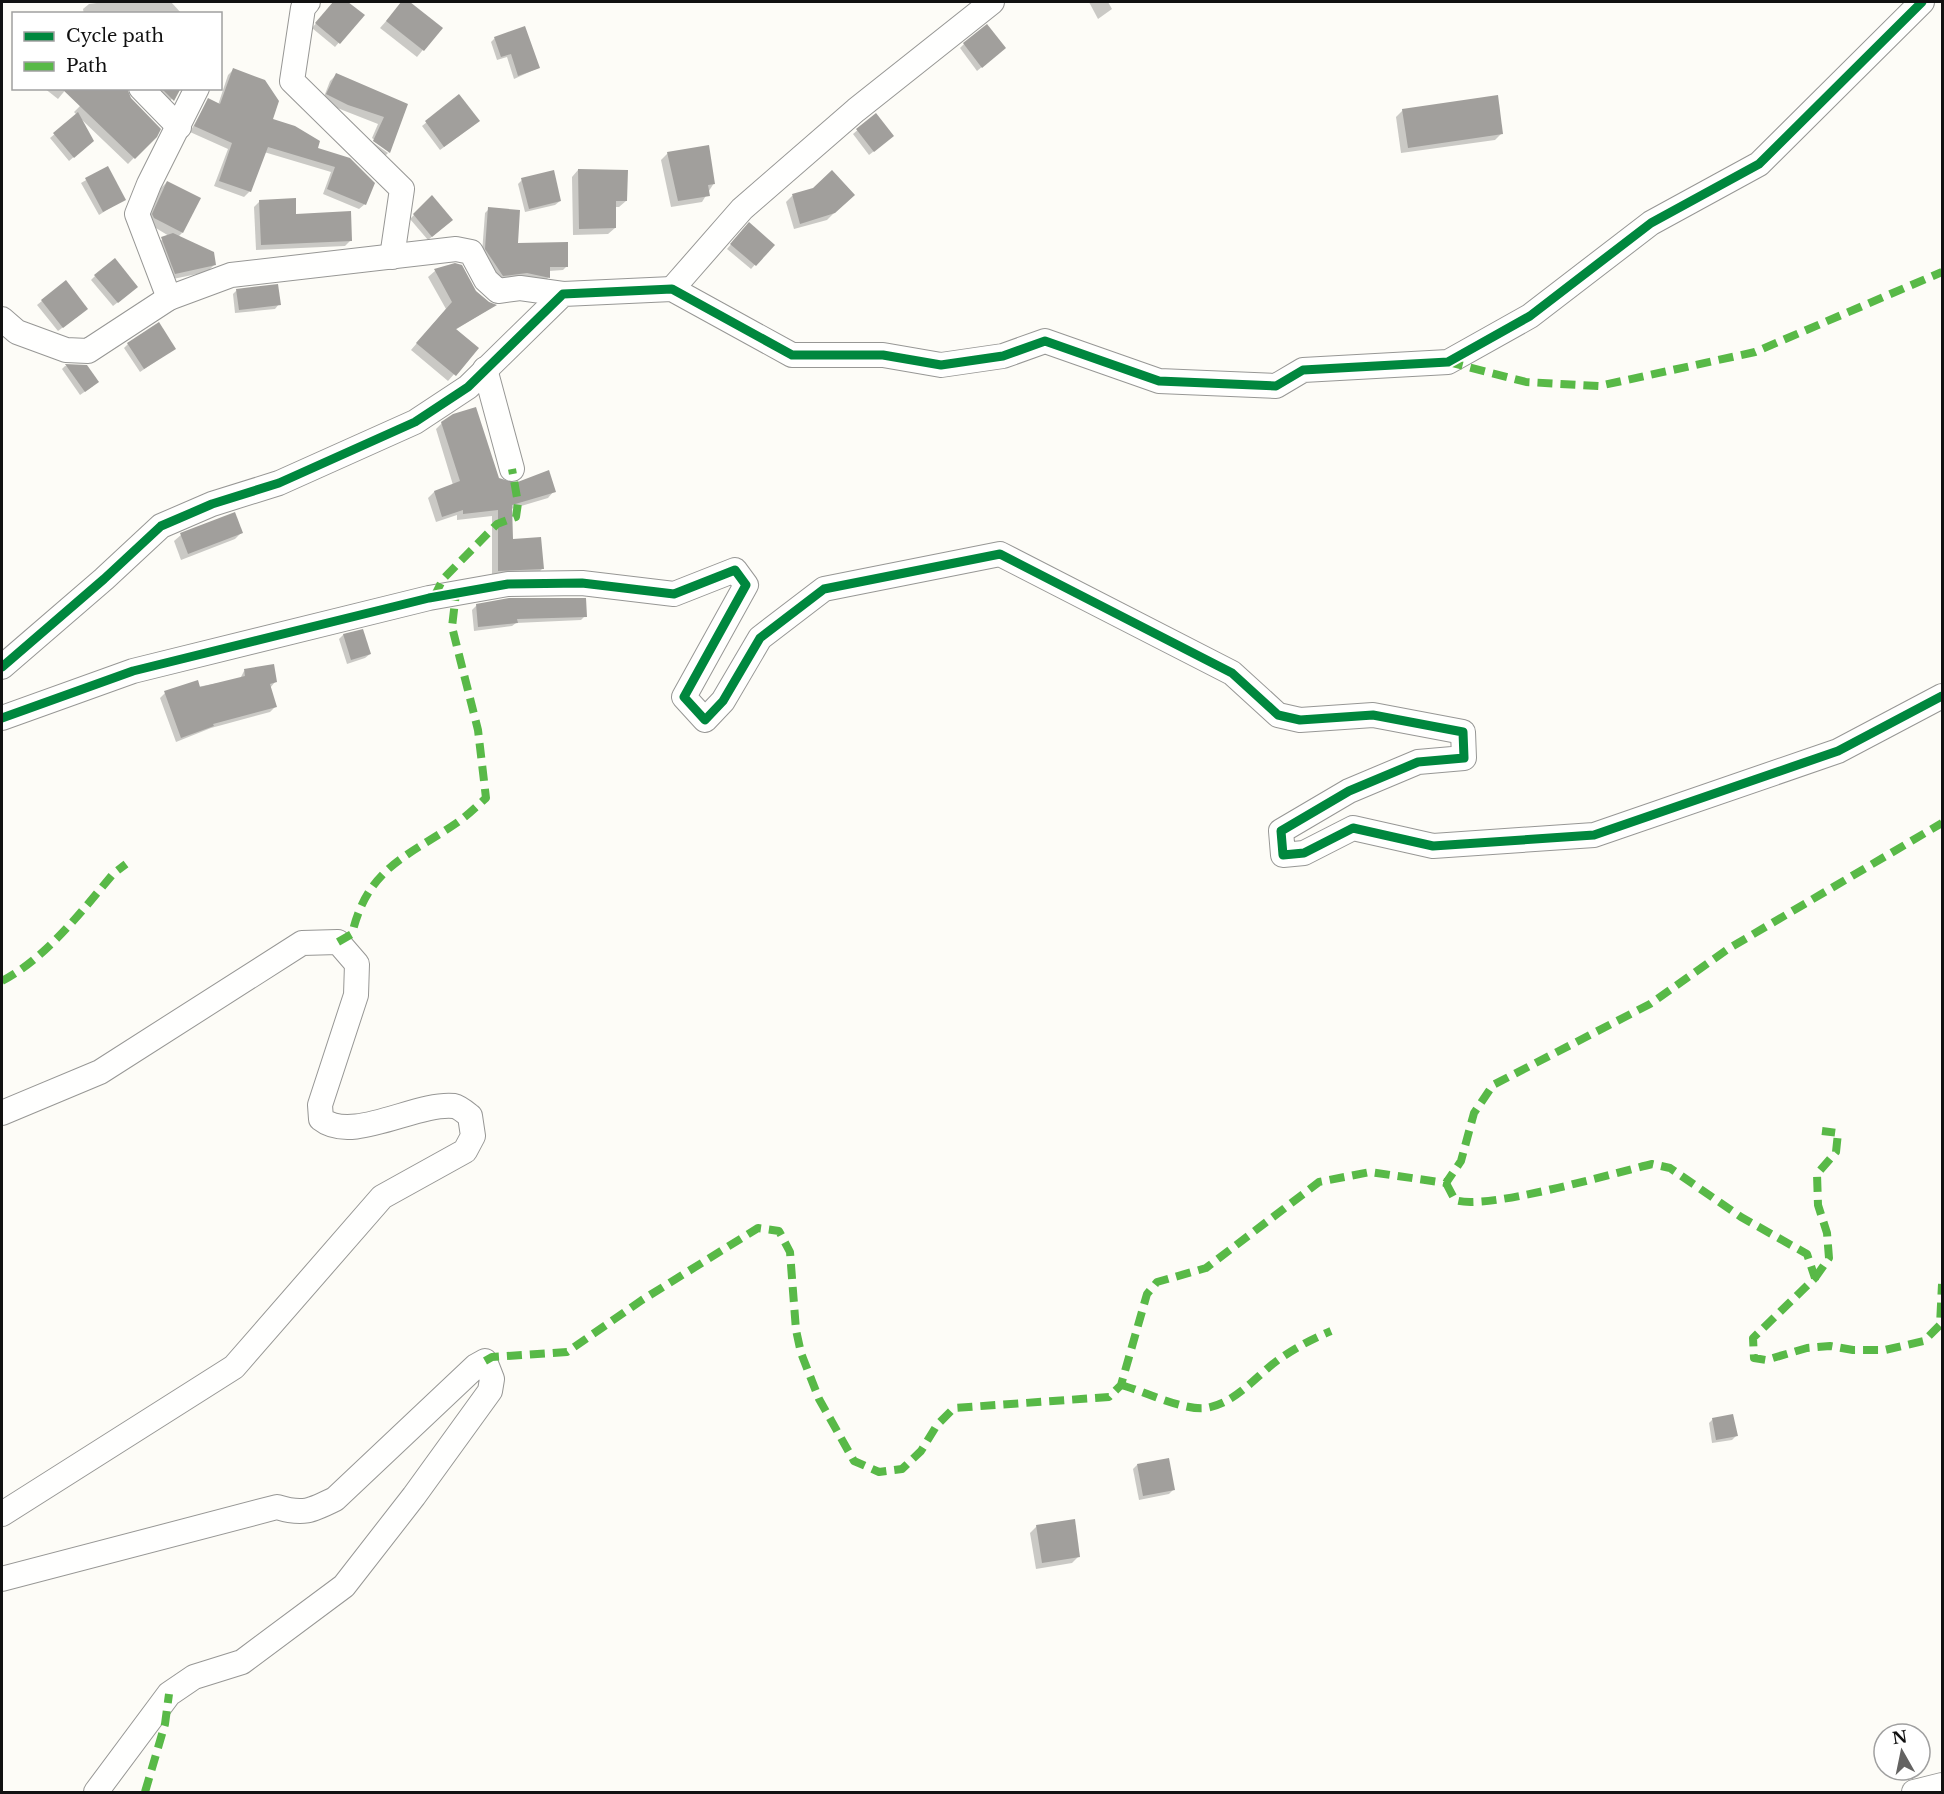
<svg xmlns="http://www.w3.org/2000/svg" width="1944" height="1794" viewBox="0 0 1944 1794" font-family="'Libre Baskerville',serif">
  <rect width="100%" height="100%" fill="#fdfcf7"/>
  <!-- shadow -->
  <g fill="#0003">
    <polygon points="104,2 171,2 182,14 84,14 83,9 89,4"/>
    <polygon points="335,2 346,2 362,15 335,47 312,28"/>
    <polygon points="403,2 408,2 441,28 417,57 380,28"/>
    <polygon points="1089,2 1108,2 1112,9 1098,19"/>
    <polygon points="495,38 538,68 514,79 507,57 497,60 491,42"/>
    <polygon points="964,44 1000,52 977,71 960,48"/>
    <polygon points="233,70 271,120 316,149 349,159 365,204 359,209 323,194 331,172 264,152 250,191 244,197 214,186 228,149 190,132 208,100 218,105 228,75"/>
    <polygon points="336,75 406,105 388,153 388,150 372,138 378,124 322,102 330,81"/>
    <polygon points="44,88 67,88 58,99"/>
    <polygon points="103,88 129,98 155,136 128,164 81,119 88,145 69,161 50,138 77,115 74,112 80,106"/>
    <polygon points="149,88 179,88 167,106"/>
    <polygon points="459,96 474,125 440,150 422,126"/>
    <polygon points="1403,110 1502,133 1495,140 1401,153 1396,117"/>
    <polygon points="875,115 888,140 869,155 853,134"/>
    <polygon points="371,141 388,153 382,159 367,148"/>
    <polygon points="668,153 714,183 702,202 671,207 661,160"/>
    <polygon points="107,168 124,199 99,215 81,183"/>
    <polygon points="578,170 626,201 619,207 615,207 615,228 608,234 573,235 572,177"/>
    <polygon points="522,180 560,201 555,205 525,212 518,184"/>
    <polygon points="167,182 182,233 178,237 214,265 207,272 168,280 155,244 169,236 146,222 160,189"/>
    <polygon points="853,194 827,220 794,229 786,202 792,196"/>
    <polygon points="432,197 447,224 428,240 410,219"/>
    <polygon points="260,201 295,215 351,240 345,246 256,250 254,207"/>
    <polygon points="489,209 516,245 567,266 563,270 549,271 549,277 545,281 522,276 498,279 482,253 485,213"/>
    <polygon points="745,228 773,245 751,269 727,249"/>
    <polygon points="455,265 475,291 494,306 455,330 477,348 448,381 411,350 446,309 428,277 435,271"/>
    <polygon points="95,276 132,291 113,306 91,280"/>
    <polygon points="65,282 82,313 58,331 37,305"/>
    <polygon points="237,290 279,304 275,309 235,313 233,294"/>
    <polygon points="128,344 174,349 140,372 124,348"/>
    <polygon points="65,366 86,367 93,386 80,395 62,369"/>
    <polygon points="442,423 497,479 554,491 548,498 511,509 512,541 542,569 536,575 492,577 492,516 457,520 457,515 436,522 428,498 434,492 453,485 436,429"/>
    <polygon points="234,514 242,532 235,539 181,560 174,541 181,535"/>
    <polygon points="476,606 585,616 581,620 516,623 512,626 474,631 472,610"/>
    <polygon points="362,631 370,654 365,658 347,664 339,639 343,635"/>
    <polygon points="244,671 275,682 270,688 275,707 270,712 211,728 176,742 160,698 165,693 240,679"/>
    <polygon points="1713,1419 1736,1436 1732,1440 1712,1443 1709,1423"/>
    <polygon points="1137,1465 1173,1490 1169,1494 1139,1500 1133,1469"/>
    <polygon points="1037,1526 1078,1557 1072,1563 1036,1569 1030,1533"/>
  </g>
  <!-- building -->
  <g fill="#a19f9c">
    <polygon points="333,2 348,2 365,15 340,44 315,23"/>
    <polygon points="401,2 410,2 443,28 424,51 386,21"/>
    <polygon points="987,24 1006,48 982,68 963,43"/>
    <polygon points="525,26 540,68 518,76 511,54 501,57 494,37"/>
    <polygon points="233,68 265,80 279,101 273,119 295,126 320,141 318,148 350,158 375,183 366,205 327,189 335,167 268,147 251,192 219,181 232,143 194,126 208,98 220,104"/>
    <polygon points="336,73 408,104 390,153 373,141 384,117 348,105 326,94"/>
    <polygon points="61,88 127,88 131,98 161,129 157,137 135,159"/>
    <polygon points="161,88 181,88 174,101"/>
    <polygon points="459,94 480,121 444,147 425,121"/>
    <polygon points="1498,95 1503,134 1408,148 1402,109"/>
    <polygon points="78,112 94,141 74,158 53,133"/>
    <polygon points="876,113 894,136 874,152 856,129"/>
    <polygon points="709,145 715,184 708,185 710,196 678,201 667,152"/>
    <polygon points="108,166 126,200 103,212 85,178"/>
    <polygon points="578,169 628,170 627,201 616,201 616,228 579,229"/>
    <polygon points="554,170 561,201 529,209 521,178"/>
    <polygon points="832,170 855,195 835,213 800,224 792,194 813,188"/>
    <polygon points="167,181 201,198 183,233 154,218 152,214"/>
    <polygon points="432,195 453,220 432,237 413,214"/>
    <polygon points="296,198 296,214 351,211 352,241 261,245 259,200"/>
    <polygon points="488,207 520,210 518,243 568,242 568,267 550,267 550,278 527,273 503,276 485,249"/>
    <polygon points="749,222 775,245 756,266 730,244"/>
    <polygon points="173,233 214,252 216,265 175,274 161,237"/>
    <polygon points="115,258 138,287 118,303 94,275"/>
    <polygon points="455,263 462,265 476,291 489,302 497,305 456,329 479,348 456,376 416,343 452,302 434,269"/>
    <polygon points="66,280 88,309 63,328 41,300"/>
    <polygon points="278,284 281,305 239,310 236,289"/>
    <polygon points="159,322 176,349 144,369 127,343"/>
    <polygon points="65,364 87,365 99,382 85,392"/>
    <polygon points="476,407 499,478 515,483 549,470 556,492 512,505 513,539 541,537 544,569 498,571 498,510 463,514 463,510 442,517 434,491 460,481 441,422 453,414"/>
    <polygon points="235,512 243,533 188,554 180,533"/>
    <polygon points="509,598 586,598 587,617 517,619 518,623 478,627 476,604"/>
    <polygon points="363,629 371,654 351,660 343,634"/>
    <polygon points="274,664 277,682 270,684 277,707 213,724 214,726 181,738 164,691 198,680 200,687 245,676 244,669"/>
    <polygon points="1733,1414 1738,1436 1716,1440 1712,1418"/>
    <polygon points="1169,1458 1175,1490 1143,1496 1137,1464"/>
    <polygon points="1075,1519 1080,1557 1042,1563 1036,1525"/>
  </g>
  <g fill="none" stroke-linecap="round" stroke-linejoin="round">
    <!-- minor casing -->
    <g stroke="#979795" stroke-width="26">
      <g id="minor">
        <polyline points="308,2 303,8 292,81 402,189 392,257"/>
        <polyline points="141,88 179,127"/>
        <polyline points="672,289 742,209 856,110 992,2"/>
        <polyline points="169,298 137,214 149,184 197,88"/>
        <polyline points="2,319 17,332 66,350 88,351 169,298 231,275 456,249 471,252 486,280 498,291 520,288 563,294"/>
        <polyline points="485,369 512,469"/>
        <polyline points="2,667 104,579 161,526 212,504 279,483 415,422 468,387 563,294 672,289 792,355 883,355 941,365 1003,356 1045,341 1159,381 1276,386 1303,370 1448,362 1530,316 1651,223 1759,164 1922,2"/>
        <polyline points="2,718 133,671 429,598 508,584 582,583 674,594 735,570 746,585 684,697 705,720 723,701 760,638 824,589 1000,554 1232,673 1278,715 1300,720 1373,715 1463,732 1464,758 1418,762 1349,791 1281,831 1283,855 1304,853 1353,828 1433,846 1594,835 1838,751 1942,696"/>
        <path d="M2 1113 100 1072 302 943 338 942 357 964 356 995 320 1105 321 1119C352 1144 416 1102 454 1106 459 1107 465 1112 470 1116L473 1136 465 1151 382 1197 234 1367 2 1514"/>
        <path d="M2 1579 277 1507C303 1515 311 1511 335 1499L476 1366 485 1361 492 1379 490 1391 414 1496 344 1586 242 1662 194 1677 169 1694 96 1792"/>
        <polyline points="1914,1792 1942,1785"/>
      </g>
    </g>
    <!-- minor -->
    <use href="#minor" stroke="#fffffe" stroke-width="24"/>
    <!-- quiet -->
    <g stroke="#58b947" stroke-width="8" stroke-dasharray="15 8" stroke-linecap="butt">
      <polyline points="1448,362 1526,382 1599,386 1755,352 1942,272"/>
      <polyline points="434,597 443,579 497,524 516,517 518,503 512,469"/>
      <path d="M338 942 352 934C368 867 407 857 458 822 468 815 477 806 486 798L478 730 452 627 456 593"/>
      <path d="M2 981C46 958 81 912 113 874L126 864"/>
      <path d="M1446 1183 1455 1200C1485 1211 1614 1173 1652 1164L1670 1168 1741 1217 1807 1254 1815 1278 1753 1338 1754 1358 1766 1360 1807 1348 1830 1346 1853 1350H1885L1924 1341 1940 1325 1942 1284"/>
      <polyline points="1815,1278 1829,1258 1827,1233 1818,1205 1817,1174 1836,1152 1838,1133 1822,1131"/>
      <polyline points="485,1361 492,1357 567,1352 642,1300 758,1228 779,1231 790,1252 796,1330 801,1353 819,1399 854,1461 879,1472 902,1469 921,1451 937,1425 954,1408 1109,1397 1121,1385 1147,1294 1157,1282 1206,1268 1319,1182 1370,1172 1446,1183 1461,1161 1474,1113 1493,1085 1650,1004 1728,949 1942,823"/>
      <path d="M1121 1385C1143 1391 1184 1411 1206 1408 1236 1403 1255 1377 1278 1360 1295 1348 1312 1339 1331 1331"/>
      <polyline points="145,1792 165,1724 169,1694"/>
    </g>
    <!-- cycleway casing -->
    <g stroke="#fff" stroke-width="13">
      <g id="cycleway">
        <polyline points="2,667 104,579 161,526 212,504 279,483 415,422 468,387 563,294 672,289 792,355 883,355 941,365 1003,356 1045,341 1159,381 1276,386 1303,370 1448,362 1530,316 1651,223 1759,164 1922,2"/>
        <polyline points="2,718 133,671 429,598 508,584 582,583 674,594 735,570 746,585 684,697 705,720 723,701 760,638 824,589 1000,554 1232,673 1278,715 1300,720 1373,715 1463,732 1464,758 1418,762 1349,791 1281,831 1283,855 1304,853 1353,828 1433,846 1594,835 1838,751 1942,696"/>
      </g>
    </g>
    <!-- cycleway -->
    <use href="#cycleway" stroke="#00873e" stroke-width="9"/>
  </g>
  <!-- border -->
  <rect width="1944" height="1794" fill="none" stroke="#111111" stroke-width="6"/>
  <!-- legend -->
  <rect x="12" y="12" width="210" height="78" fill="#ffffff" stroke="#a0a0a0" stroke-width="1.5"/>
  <rect x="24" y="32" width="30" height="9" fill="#00873e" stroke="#a0a0a0" stroke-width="1.5"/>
  <text x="66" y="42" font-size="18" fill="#111111">Cycle path</text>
  <rect x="24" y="62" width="30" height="9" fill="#58b947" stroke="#a0a0a0" stroke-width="1.5"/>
  <text x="66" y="72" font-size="18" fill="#111111">Path</text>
  <!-- north arrow -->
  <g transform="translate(1902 1752) rotate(351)"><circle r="28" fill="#ffffff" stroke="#a0a0a0" stroke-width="1.5"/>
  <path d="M0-4.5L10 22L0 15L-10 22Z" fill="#646362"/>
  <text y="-9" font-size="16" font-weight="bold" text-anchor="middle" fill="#111111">N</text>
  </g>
</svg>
